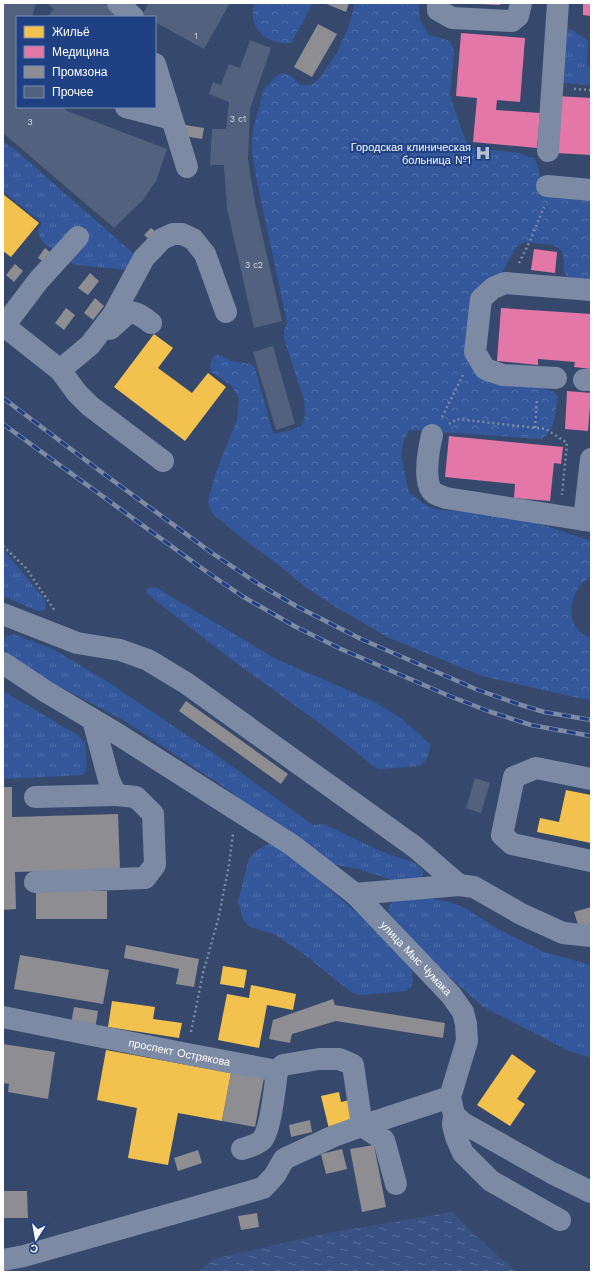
<svg xmlns="http://www.w3.org/2000/svg" width="594" height="1275" viewBox="0 0 594 1275" font-family="'Work Sans',sans-serif">
  <defs>
    <pattern id="grass-tufts" width="24" height="20" patternUnits="userSpaceOnUse"><rect width="24" height="20" fill="#33579a"/><path d="M3 7l-1-3M5 7V3M7 7l1-3M15 17l-1-3M17 17v-4M19 17l1-3" fill="none" stroke="#5270a9"/></pattern>
    <pattern id="forest-crowns" width="20" height="18" patternUnits="userSpaceOnUse"><rect width="20" height="18" fill="#33579a"/><path d="M2 6a3 3 0 1 1 6 0M12 15a3 3 0 1 1 6 0" fill="none" stroke="#5270a9"/></pattern>
    <pattern id="water-ripples" width="26" height="14" patternUnits="userSpaceOnUse"><rect width="26" height="14" fill="#3a5283"/><path d="M2 4q2-2 4 0t4 0M15 11q2-2 4 0t4 0" fill="none" stroke="#586c96"/></pattern>
  </defs>
  <rect width="100%" height="100%" fill="#36496d"/>
  <!-- grass -->
  <g fill="url(#grass-tufts)">
    <polygon points="567,29 572,30 587,40 588,43 587,64 589,67 591,67 591,85 561,83"/>
    <path d="M3 142 13 148 133 253 135 255 125 270 79 265 73 264 69 260 85 236 86 229 84 226 75 228 53 249C44 245 40 240 38 230L41 226V222L3 191Z"/>
    <polygon points="3,549 45,600 46,606 45,610 37,611 3,596"/>
    <path d="M155 587 276 659 375 702 402 719 430 744C430 753 427 760 420 766L380 769 373 766 330 731 228 657 151 597 146 592 148 588Z"/>
    <path d="M13 634 53 649 111 684 219 757 313 825 324 824 387 854 413 862 424 871 421 879 413 883 389 879 358 869 333 864 315 856 230 791 123 720 18 665C10 656 0 650 5 637Z"/>
    <polygon points="3,691 79,736 85,743 87,766 84,775 3,779"/>
    <polygon points="269,844 281,849 299,863 385,937 411,967 413,980 411,987 406,991 359,995 351,992 301,952 274,934 250,927 243,919 238,901 249,858 257,850"/>
    <polygon points="430,899 446,901 465,908 496,928 544,952 591,965 591,1058 567,1050 482,1006 438,967 390,915 388,908 393,902 402,900"/>
  </g>
  <!-- forest -->
  <g fill="url(#forest-crowns)">
    <path d="M254 3H313L291 43C277 45 258 37 254 22 252 16 253 9 254 3Z"/>
    <path d="M355 3H419L420 20 429 35 450 41 454 51 450 95 460 126 466 141 473 148 519 153 535 159 539 170 540 183 591 194V283L568 279 564 271 563 253 559 248 552 245 525 242 517 246 501 274 468 357 532 385 554 392 558 397C555 413 556 429 542 439L409 430 404 440 401 454 409 493 427 506 439 510 472 512 505 516 540 524 591 541V576C588 579 584 581 581 584 579 586 578 589 576 592 568 610 569 631 591 638V700L574 697 482 676 387 637 331 604 304 586 276 563 239 536 211 512 208 501 216 472 237 420 239 398 231 385 211 372 210 365 213 357 217 355 222 356 230 361 251 364 255 368 272 430 274 434 294 429 302 425 305 416 304 400 284 339V330L287 323 256 177 252 152 253 129 264 89 275 77 282 73 290 75 301 85H310L319 79 338 51 349 25Z"/>
  </g>
  <!-- water -->
  <polygon fill="url(#water-ripples)" points="452,1212 477,1237 516,1272 198,1272 213,1259 328,1233"/>
  <!-- homes -->
  <g fill="#f2c14e">
    <polygon points="3,194 39,223 11,257 3,251"/>
    <polygon points="154,334 173,348 158,368 192,393 208,373 226,387 185,441 114,387"/>
    <polygon points="566,790 591,795 591,843 537,832 540,818 559,822"/>
    <polygon points="223,966 247,970 244,988 220,984"/>
    <polygon points="251,985 296,994 293,1010 267,1005 259,1048 218,1040 227,994 249,998"/>
    <polygon points="112,1001 155,1007 153,1019 182,1023 179,1038 108,1027"/>
    <polygon points="106,1050 231,1073 222,1121 178,1113 168,1165 128,1158 137,1108 97,1100"/>
    <polygon points="512,1054 536,1071 517,1099 525,1104 510,1126 477,1105"/>
    <polygon points="339,1092 341,1102 354,1099 359,1122 329,1129 321,1096"/>
  </g>
  <!-- health -->
  <g fill="#e377a8">
    <polygon points="478,3 500,3 500,5 478,4"/>
    <polygon points="583,3 591,3 591,16 583,15"/>
    <polygon points="461,33 525,38 520,102 497,100 496,110 540,113 537,148 473,142 477,98 456,96"/>
    <polygon points="558,96 591,98 591,155 556,153"/>
    <polygon points="534,249 557,252 555,273 531,270"/>
    <polygon points="501,308 591,314 591,369 574,367 575,362 538,359 538,365 497,361"/>
    <polygon points="567,391 591,393 588,431 565,429"/>
    <polygon points="449,436 563,447 561,464 554,463 550,501 514,498 515,484 445,477"/>
  </g>
  <!-- industry -->
  <g fill="#8d8d92">
    <polygon points="324,3 349,3 346,12"/>
    <polygon points="318,24 337,34 312,77 294,67"/>
    <polygon points="185,125 204,128 202,139 184,136"/>
    <polygon points="151,228 162,237 155,245 144,235"/>
    <polygon points="45,248 51,253 44,262 38,258"/>
    <polygon points="15,264 23,271 14,282 6,275"/>
    <polygon points="90,273 99,281 88,295 78,288"/>
    <polygon points="95,298 104,306 93,320 84,313"/>
    <polygon points="66,308 75,315 64,330 55,323"/>
    <polygon points="186,701 288,774 281,784 179,711"/>
    <polygon points="3,787 12,787 12,817 118,814 120,869 15,872 16,909 3,910"/>
    <rect x="36" y="891" width="71" height="28"/>
    <polygon points="591,907 591,924 579,928 574,912"/>
    <polygon points="126,945 199,959 194,987 176,984 179,969 124,958"/>
    <polygon points="20,955 109,970 103,1004 14,989"/>
    <polygon points="333,999 335,1005 445,1023 443,1038 336,1021 292,1034 290,1043 269,1039 273,1020"/>
    <polygon points="74,1007 98,1011 95,1029 71,1024"/>
    <polygon points="3,1044 55,1052 48,1099 8,1092 9,1084 3,1083"/>
    <polygon points="231,1073 264,1078 255,1127 222,1121"/>
    <polygon points="310,1120 312,1132 291,1137 289,1125"/>
    <polygon points="374,1145 386,1207 362,1212 350,1149"/>
    <polygon points="342,1149 347,1169 326,1174 321,1154"/>
    <polygon points="198,1150 202,1163 178,1171 174,1158"/>
    <polygon points="3,1191 27,1191 28,1218 3,1218"/>
    <polygon points="257,1213 259,1227 241,1230 238,1216"/>
  </g>
  <!-- building -->
  <g fill="#52617e">
    <polygon points="3,3 36,3 32,17 17,17 17,107 63,107 67,111 167,149 156,181 143,200 114,228 3,133"/>
    <polygon points="47,3 104,3 120,17 47,17 54,9"/>
    <polygon points="149,3 230,3 204,49 155,22 155,17 146,17 142,15"/>
    <polygon points="250,40 271,48 250,109 248,160 255,203 282,321 254,328 227,208 224,165 210,165 212,129 226,129 229,102 209,94 213,82 221,85 229,64 240,68"/>
    <polygon points="273,346 295,424 276,430 253,352"/>
    <polygon points="475,778 490,783 481,813 466,808"/>
  </g>
  <g fill="none" stroke-linecap="round" stroke-linejoin="round">
    <!-- path -->
    <g stroke="#7c8aa3" stroke-width="2.5" stroke-dasharray="2 3" stroke-linecap="butt">
      <polyline points="574,89 591,90"/>
      <polyline points="591,235 591,241"/>
      <polyline points="519,263 530,241 544,207"/>
      <polyline points="442,417 463,375"/>
      <polyline points="449,424 457,419 546,429 567,443 562,495"/>
      <polyline points="535,428 537,398"/>
      <polyline points="3,546 26,568 55,611"/>
      <polyline points="191,1032 203,973 218,920 229,865 233,834"/>
    </g>
    <!-- minor -->
    <g stroke="#7c8aa3" stroke-width="22">
      <polyline points="118,3 133,17"/>
      <polyline points="438,3 438,10 452,18 512,21 518,16 521,3"/>
      <polyline points="155,64 187,167"/>
      <polyline points="126,107 172,119"/>
      <polyline points="548,151 558,3"/>
      <polyline points="547,186 591,190"/>
      <polyline points="3,325 60,370 77,393 90,406 163,461"/>
      <polyline points="4,326 38,281 78,237"/>
      <path d="M110 329 129 312C138 312 144 318 151 323"/>
      <polyline points="60,370 90,345 113,315 144,258 162,239 173,234 182,234 193,239 205,254 226,312"/>
      <polyline points="556,378 503,375 485,369 475,352 481,299 493,288 505,283 591,290"/>
      <polyline points="584,380 591,380"/>
      <path d="M432 435C429 448 422 484 434 493 437 495 442 496 446 498L591 521"/>
      <polyline points="584,520 591,459"/>
      <polyline points="3,614 77,643 120,650 148,660 186,683 415,847 459,885"/>
      <path id="s1" d="M3 663 45 691 119 735 292 845 355 894 451 995 463 1012 466 1024 467 1041 450 1097 454 1115 463 1123 552 1173 591 1192"/>
      <polyline points="591,779 536,768 514,777 502,835 512,844 591,861"/>
      <polyline points="35,797 116,795 109,780 93,720"/>
      <polyline points="35,882 145,878 155,865 153,814 136,797 116,795"/>
      <polyline points="355,894 459,885 474,887 521,914 563,933 591,936"/>
      <path id="s2" d="M3 1017 187 1054 277 1071 283 1065 319 1059H339L349 1063 353 1065 362 1126 334 1136 284 1159 275 1175 263 1188 24 1256 3 1260"/>
      <polyline points="454,1115 453,1125 456,1137 463,1153 491,1181 560,1220"/>
      <polyline points="362,1126 450,1097"/>
      <polyline points="362,1126 384,1140 396,1184"/>
      <path d="M242 1149C248 1147 257 1145 262 1140 271 1129 275 1086 277 1071"/>
    </g>
    <!-- rail casing -->
    <g stroke="#7d8aa3" stroke-width="4.5">
      <g id="rail">
        <polyline points="3,398 104,474 212,553 260,585 296,606 361,639 478,690 518,704 544,712 591,720"/>
        <polyline points="3,424 207,572 242,596 296,627 341,649 447,695 488,711 531,725 591,736"/>
      </g>
    </g>
    <!-- rail -->
    <use href="#rail" stroke="#1f4184" stroke-width="3" stroke-dasharray="9" stroke-linecap="butt"/>
  </g>
  <!-- icons -->
  <defs>
    <g id="hospital-bare" transform="scale(1.2)"><path d="M-5-5h3v3.5h4V-5h3V5h-3V1.5h-4V5h-3Z" fill="#b9bfcc" stroke="#1f4184" stroke-width="2.5" paint-order="stroke"/></g>
  </defs>
  <g fill-rule="evenodd">
    <use href="#hospital-bare" x="483" y="153"/>
  </g>
  <g text-anchor="middle" stroke-width="4" stroke-linejoin="round" paint-order="stroke">
    <!-- number labels -->
    <g font-size="9" fill="#d4d8df">
      <text x="196" y="39">1</text>
      <text x="238" y="122">3 с1</text>
      <text x="30" y="125">3</text>
      <text x="254" y="268">3 с2</text>
    </g>
    <!-- poi labels -->
    <g font-size="11" fill="#fff" stroke="#1f4184" text-anchor="end">
      <text x="471" y="151">Городская клиническая<tspan x="471" dy="13">больница №1</tspan></text>
    </g>
    <!-- street labels -->
    <g font-size="11" fill="#fff" stroke="#1f4184">
      <text dy="4" stroke="none"><textPath href="#s1" startOffset="510">улица Мыс Чумака</textPath></text>
      <text dy="4" stroke="none"><textPath href="#s2" startOffset="180">проспект Острякова</textPath></text>
    </g>
  </g>
  <!-- border -->
  <rect width="594" height="1275" fill="none" stroke="#ffffff" stroke-width="8"/>
  <!-- legend -->
  <rect x="16" y="16" width="140" height="92" fill="#1f4184" stroke="#798db5"/>
  <rect x="24" y="26" width="20" height="12" fill="#f2c14e" stroke="#798db5"/>
  <text x="52" y="36" font-size="12" fill="#ffffff">Жильё</text>
  <rect x="24" y="46" width="20" height="12" fill="#e377a8" stroke="#798db5"/>
  <text x="52" y="56" font-size="12" fill="#ffffff">Медицина</text>
  <rect x="24" y="66" width="20" height="12" fill="#8d8d92" stroke="#798db5"/>
  <text x="52" y="76" font-size="12" fill="#ffffff">Промзона</text>
  <rect x="24" y="86" width="20" height="12" fill="#52617e" stroke="#798db5"/>
  <text x="52" y="96" font-size="12" fill="#ffffff">Прочее</text>
  <!-- north arrow -->
  <g transform="translate(36 1239) rotate(191)" stroke="#1f4184" stroke-width="3" paint-order="stroke">
  <path d="M0-3L7 15L0 10L-7 15Z" fill="#ffffff"/>
  <text y="-6" font-size="11" font-weight="bold" text-anchor="middle" fill="#ffffff">С</text>
  </g>
</svg>
